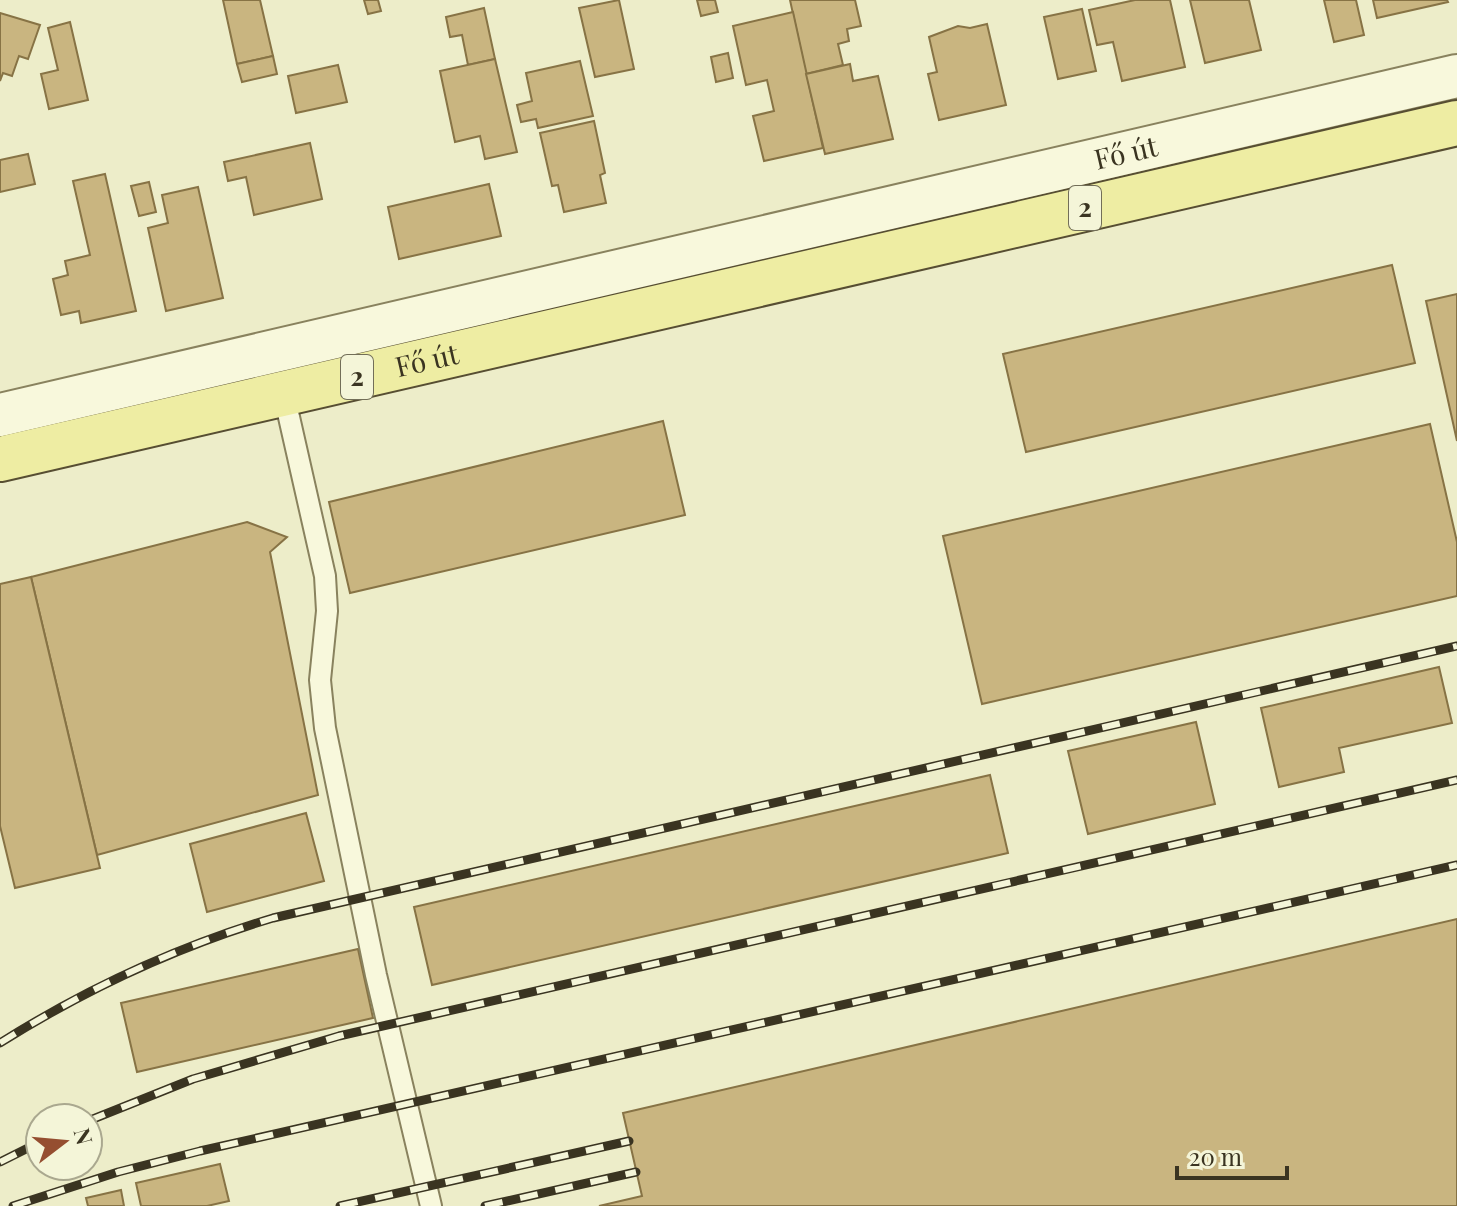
<svg xmlns="http://www.w3.org/2000/svg" width="1457" height="1206" viewBox="0 0 1457 1206" font-family="'Playfair Display',serif">
  <rect width="100%" height="100%" fill="#ededc9"/>
  <!-- building -->
  <g fill="#c9b580" stroke="#877345" stroke-width="2">
    <polygon points="223,0 260,0 273,56 237,64"/>
    <polygon points="364,0 378,0 381,11 368,14"/>
    <polygon points="619,0 634,69 595,77 579,8"/>
    <polygon points="697,0 715,0 718,12 701,16"/>
    <polygon points="790,0 855,0 861,26 847,29 849,41 838,44 843,65 806,74"/>
    <polygon points="1135,0 1170,0 1185,67 1122,81 1113,42 1097,45 1089,10"/>
    <polygon points="1190,0 1249,0 1261,50 1205,63"/>
    <polygon points="1324,0 1356,0 1364,35 1334,42"/>
    <polygon points="1373,0 1447,0 1448,2 1377,18"/>
    <polygon points="484,8 495,59 468,65 462,35 450,37 446,17"/>
    <polygon points="1082,9 1096,71 1058,79 1044,17"/>
    <polygon points="793,12 823,148 764,161 753,116 774,111 767,80 746,85 733,26"/>
    <polygon points="0,13 40,25 28,59 19,56 12,76 3,73 0,81"/>
    <polygon points="70,22 88,100 49,109 41,74 58,70 48,28"/>
    <polygon points="987,24 1006,105 939,120 928,74 937,72 929,37 958,26 970,28"/>
    <polygon points="728,53 733,78 716,82 711,57"/>
    <polygon points="273,56 277,74 242,82 237,64"/>
    <polygon points="495,59 517,152 485,159 480,136 455,142 440,71"/>
    <polygon points="580,61 593,116 538,128 536,119 521,122 517,105 532,101 526,73"/>
    <polygon points="850,64 853,81 878,76 893,139 825,154 806,74"/>
    <polygon points="338,65 347,102 296,113 288,76"/>
    <polygon points="594,121 605,173 600,175 606,203 564,212 558,185 552,186 540,133"/>
    <polygon points="310,143 322,199 254,215 246,177 228,181 224,162"/>
    <polygon points="28,154 35,184 0,192 0,160"/>
    <polygon points="105,174 136,311 81,323 79,311 61,315 53,279 68,275 65,261 90,255 73,181"/>
    <polygon points="149,182 156,212 139,216 131,186"/>
    <polygon points="489,184 501,236 399,259 388,207"/>
    <polygon points="198,187 223,298 166,311 148,228 168,223 162,195"/>
    <polygon points="1392,265 1415,363 1026,452 1003,354"/>
    <polygon points="1457,294 1457,441 1426,301"/>
    <polygon points="663,421 685,515 350,593 329,502"/>
    <polygon points="1430,424 1457,542 1457,596 982,704 943,536"/>
    <polygon points="247,522 287,537 270,552 318,795 97,855 31,577"/>
    <polygon points="31,577 100,868 15,888 0,826 0,584"/>
    <polygon points="1439,667 1452,723 1339,748 1344,772 1279,787 1261,708"/>
    <polygon points="1196,722 1215,804 1088,834 1068,751"/>
    <polygon points="990,775 1008,853 432,985 414,907"/>
    <polygon points="306,813 324,881 207,912 190,844"/>
    <polygon points="1457,919 1457,1206 599,1206 642,1196 623,1113"/>
    <polygon points="358,949 373,1018 137,1072 121,1003"/>
    <polygon points="220,1164 229,1201 207,1206 141,1206 136,1183"/>
    <polygon points="121,1190 124,1206 88,1206 86,1198"/>
  </g>
  <g fill="none" stroke-linecap="round" stroke-linejoin="round">
    <!-- service casing -->
    <g stroke="#89825e" stroke-width="24">
      <polyline id="service" points="284,395 325,576 327,611 320,680 325,728 376,975 431,1206"/>
    </g>
    <!-- minor casing -->
    <g stroke="#89825e" stroke-width="46">
      <g id="minor">
        <path id="s1" d="M0 415 1457 76"/>
      </g>
    </g>
    <!-- primary casing -->
    <g stroke="#574e32" stroke-width="48">
      <g id="primary">
        <path id="s2" d="M0 459 1457 123"/>
      </g>
    </g>
    <!-- service -->
    <use href="#service" stroke="#f8f8dc" stroke-width="20"/>
    <!-- minor -->
    <use href="#minor" stroke="#f8f8dc" stroke-width="42"/>
    <!-- primary -->
    <use href="#primary" stroke="#eeeda3" stroke-width="44"/>
    <!-- rail casing -->
    <g stroke="#3a3421" stroke-width="9">
      <g id="rail">
        <path d="M0 1043C86 989 176 947 273 918L1457 646"/>
        <polyline points="88,1121 193,1079 339,1036 1457,780"/>
        <polyline points="0,1162 40,1142"/>
        <polyline points="13,1206 118,1172 200,1151 1457,865"/>
        <polyline points="340,1206 629,1141"/>
        <polyline points="485,1206 636,1172"/>
      </g>
    </g>
    <!-- rail -->
    <use href="#rail" stroke="#f4f5d8" stroke-width="6" stroke-dasharray="18" stroke-linecap="butt"/>
  </g>
  <g text-anchor="middle" stroke-width="7" stroke-linejoin="round" paint-order="stroke">
    <!-- shield labels -->
    <g fill="#f4f5d8" stroke="#726e58" stroke-width="2">
      <rect x="1069" y="186" width="32" height="44" rx="6"/>
      <rect x="341" y="355" width="32" height="44" rx="6"/>
    </g>
    <g font-size="26" font-weight="bold" fill="#3a3421">
      <text x="1085" y="217">2</text>
      <text x="357" y="386">2</text>
    </g>
    <!-- street labels -->
    <g font-size="28" fill="#3a3421" stroke="#f4f5d8">
      <text dy="10" stroke="none"><textPath href="#s1" startOffset="1156">Fő út</textPath></text>
      <text dy="10" stroke="none"><textPath href="#s2" startOffset="438">Fő út</textPath></text>
    </g>
  </g>
  <!-- north arrow -->
  <g transform="translate(64 1142) rotate(74)"><circle r="38" fill="#f4f5d8" stroke="#aaa88f" stroke-width="2"/>
  <path d="M0-6L14 30L0 20L-14 30Z" fill="#954e30"/>
  <text y="-12" font-size="22" font-weight="bold" text-anchor="middle" fill="#3a3421">N</text>
  </g>
  <!-- scale -->
  <path d="M1177 1166v12h110v-12" fill="none" stroke="#3a3421" stroke-width="4"/>
  <text x="1189" y="1166" font-size="24" fill="#3a3421" stroke="#f4f5d8" stroke-width="6" paint-order="stroke">20 m</text>
</svg>
